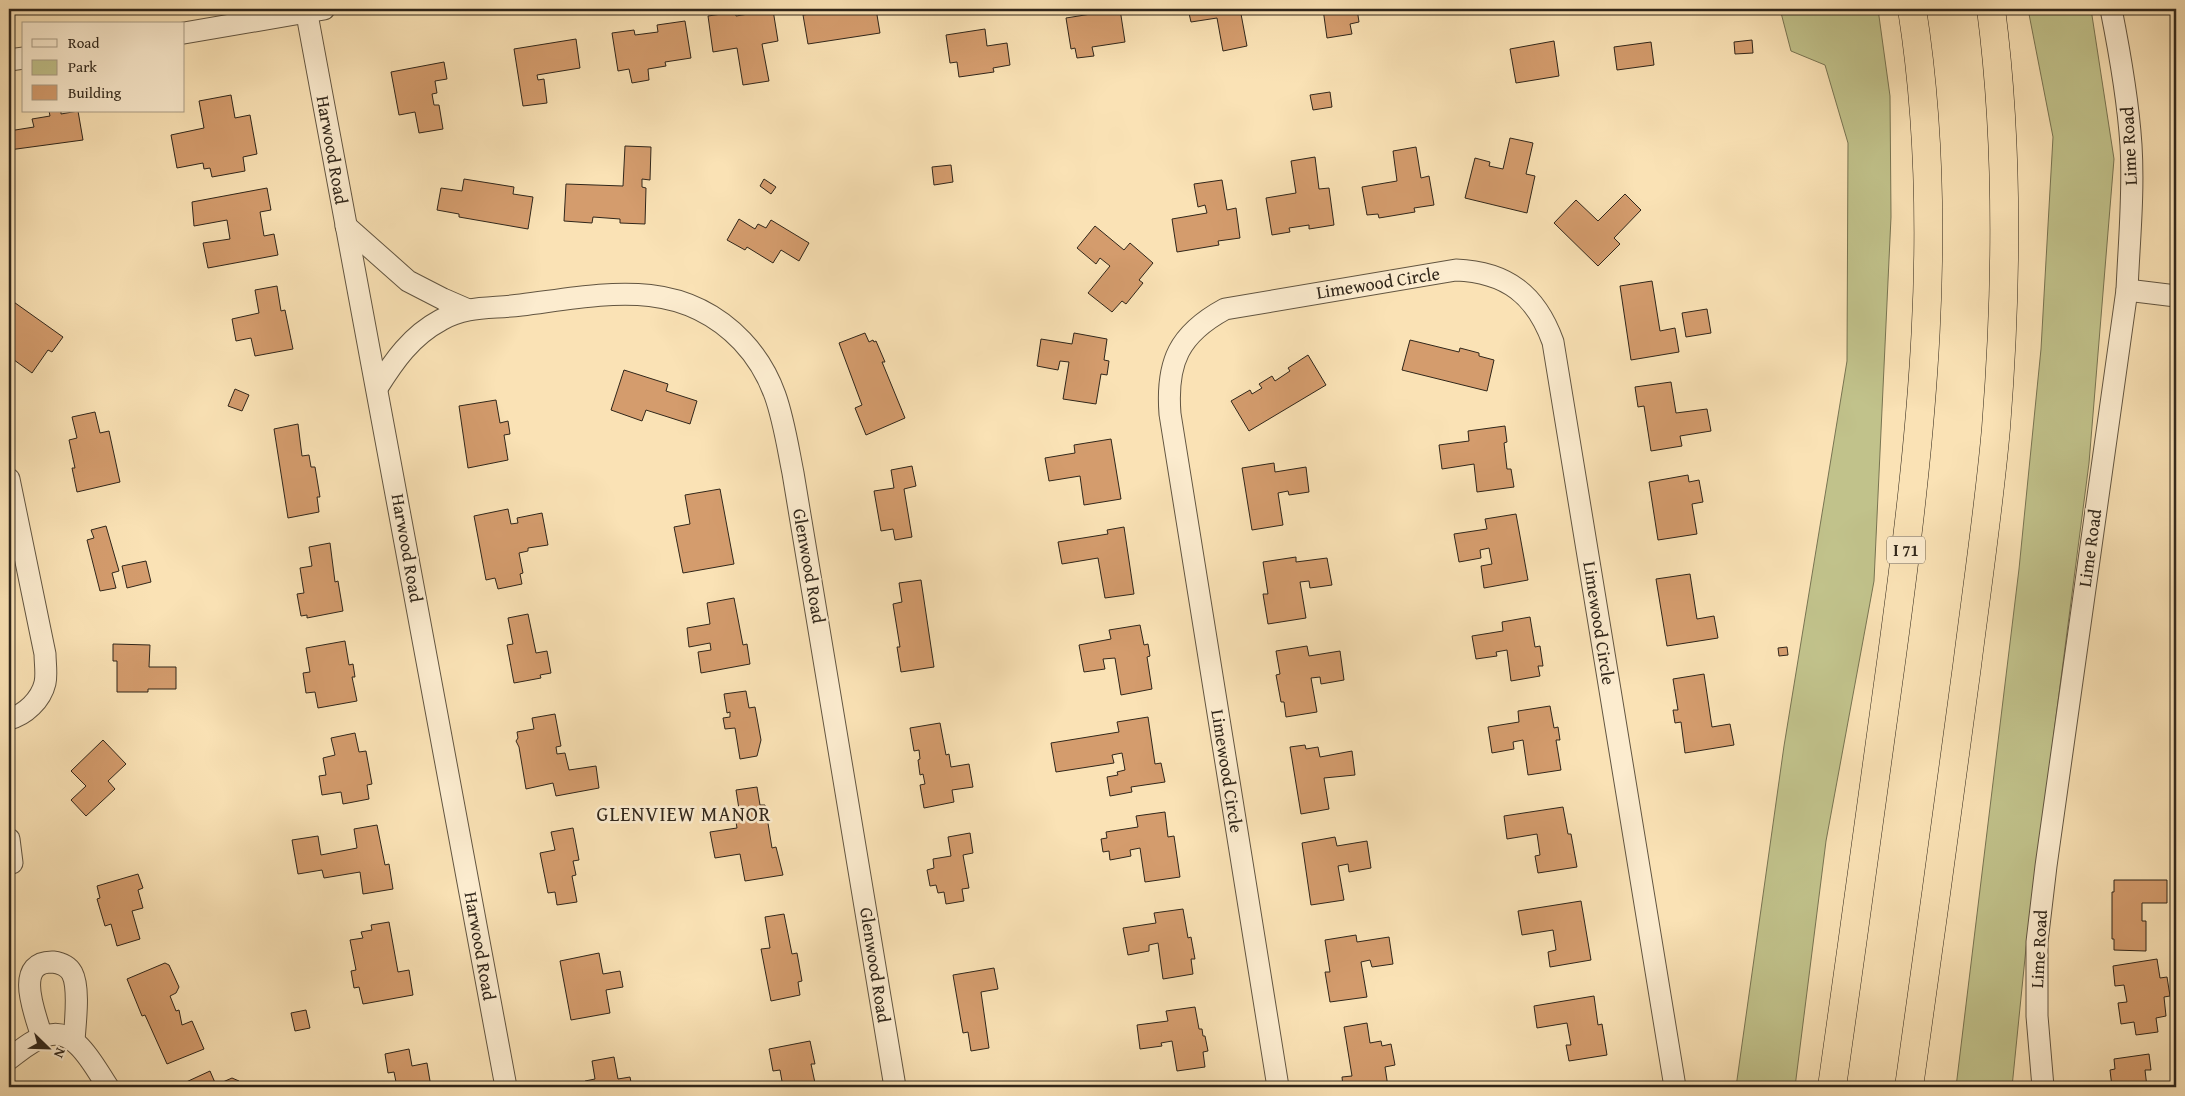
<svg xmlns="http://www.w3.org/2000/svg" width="2185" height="1096" viewBox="0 0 2185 1096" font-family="'Gentium Book Plus',serif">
  <rect width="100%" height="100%" fill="#fae2b5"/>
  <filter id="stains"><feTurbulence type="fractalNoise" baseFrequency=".004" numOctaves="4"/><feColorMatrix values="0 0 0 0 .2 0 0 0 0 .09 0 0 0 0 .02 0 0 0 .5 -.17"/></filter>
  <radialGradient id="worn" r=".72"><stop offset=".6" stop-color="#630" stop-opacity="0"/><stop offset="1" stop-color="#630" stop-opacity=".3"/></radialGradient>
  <!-- green -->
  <g fill="#c1c28b" stroke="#787452">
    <polygon points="1780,9 1878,9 1890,96 1891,217 1874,581 1826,841 1795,1087 1736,1087 1784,746 1847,361 1848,143 1825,65 1791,51"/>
    <polygon points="2028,9 2091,9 2114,159 2089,463 2026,948 2012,1087 1956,1087 2019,569 2041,349 2053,137"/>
  </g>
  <!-- building -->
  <g fill="#d49c6d" stroke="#30261a">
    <polygon points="843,9 876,9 880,33 808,44 803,15"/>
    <polygon points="1104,9 1120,9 1125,42 1092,47 1094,56 1077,58 1075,48 1071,49 1066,18 1091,14 1091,11"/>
    <polygon points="1188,9 1254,9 1255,12 1241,14 1247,46 1223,51 1217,18 1191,22"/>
    <polygon points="1323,9 1357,9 1359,22 1350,24 1352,34 1327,38"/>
    <polygon points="773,10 778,41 762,44 769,81 743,85 737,48 713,52 708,16 735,12 736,16"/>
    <polygon points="685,21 691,58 665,62 666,66 648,69 649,80 632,83 629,69 618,71 612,33 634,30 635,35 658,32 657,25"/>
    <polygon points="985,29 987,46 1007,43 1010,65 993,68 994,72 959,77 957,62 950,63 946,35"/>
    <polygon points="576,39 580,68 537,75 538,80 544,79 547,103 523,106 514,49"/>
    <polygon points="1752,40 1753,53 1735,54 1734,42"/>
    <polygon points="1554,41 1559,76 1516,83 1510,49"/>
    <polygon points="1651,42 1654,65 1617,70 1614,47"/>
    <polygon points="444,62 447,79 435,81 437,93 432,94 434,105 439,105 443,129 419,133 415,112 399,115 391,72"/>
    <polygon points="1330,92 1332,107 1313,110 1310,95"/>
    <polygon points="231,95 235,118 250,115 257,154 243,157 245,171 212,177 210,168 204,169 203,163 177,168 171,135 204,128 199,101"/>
    <polygon points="49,111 61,111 61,114 78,111 83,140 9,150 9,131 34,127 32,119 50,116"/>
    <polygon points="1510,138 1533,143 1526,174 1535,176 1527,213 1465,198 1475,158 1490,162 1489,166 1503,169"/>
    <polygon points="625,146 651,147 650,180 642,179 642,187 646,188 645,224 620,223 620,219 593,217 592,223 564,221 566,184 623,186"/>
    <polygon points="1416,147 1421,178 1429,176 1434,205 1414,208 1415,212 1379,218 1378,214 1367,215 1362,187 1397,181 1393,151"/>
    <polygon points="1315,157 1319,189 1329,188 1334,225 1309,229 1309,225 1289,228 1290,232 1272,235 1266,198 1296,193 1291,161"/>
    <polygon points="951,165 953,182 934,185 932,167"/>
    <polygon points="464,179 514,187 513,194 533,197 528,229 459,217 459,214 437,210 441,188 462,191"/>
    <polygon points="764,179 776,187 771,194 760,186"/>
    <polygon points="1222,180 1227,210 1236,208 1240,238 1218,241 1219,245 1177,252 1172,219 1207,213 1205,205 1198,207 1194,184"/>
    <polygon points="267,188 271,210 260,212 264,236 274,234 278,255 208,268 203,243 230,239 227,220 194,226 192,202"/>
    <polygon points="1625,194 1641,210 1614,238 1620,244 1598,266 1554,223 1576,200 1598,221"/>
    <polygon points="739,219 755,229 758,224 766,228 771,220 809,243 799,261 781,250 773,263 747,247 745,250 727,240"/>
    <polygon points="1095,226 1124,250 1130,243 1153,263 1139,280 1143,283 1126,304 1122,301 1112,312 1088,293 1110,266 1100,258 1096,264 1077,248"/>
    <polygon points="1652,281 1660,331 1675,328 1679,352 1631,360 1620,286"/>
    <polygon points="277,286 281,311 285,310 293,349 255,356 251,338 236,341 232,319 259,313 255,290"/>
    <polygon points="11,300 63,337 52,352 48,350 32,373 10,357 14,351 9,347 9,303"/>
    <polygon points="1707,309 1711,333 1686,337 1682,313"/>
    <polygon points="865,333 869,342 873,340 874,342 876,341 885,362 882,362 905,418 866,435 855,408 862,405 839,343"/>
    <polygon points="1074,333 1107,339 1104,360 1109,361 1107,375 1101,374 1096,404 1063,399 1069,362 1060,361 1058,370 1037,366 1041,339 1072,344"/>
    <polygon points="1410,340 1459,352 1460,348 1479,353 1479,356 1494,360 1487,391 1402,370"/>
    <polygon points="1308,355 1326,385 1249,431 1231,401 1250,390 1252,394 1262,388 1259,384 1272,376 1275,381 1290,371 1288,368"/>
    <polygon points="624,370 668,384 666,391 697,401 690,424 646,410 642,421 611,410"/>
    <polygon points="1671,382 1676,413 1707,409 1711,431 1680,436 1682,446 1651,451 1644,406 1638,407 1635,387"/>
    <polygon points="235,389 249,395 242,411 228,406"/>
    <polygon points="496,400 500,423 508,421 510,434 504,435 508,460 468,468 459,406"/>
    <polygon points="95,412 100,433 109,431 120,482 77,492 72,468 75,468 69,440 77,438 72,417"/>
    <polygon points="298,424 302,456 309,455 311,467 315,467 320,497 317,497 319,512 288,518 274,429"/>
    <polygon points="1505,426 1507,442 1504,443 1507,469 1511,469 1514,487 1477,492 1474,464 1442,469 1439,445 1469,441 1468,431"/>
    <polygon points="1111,439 1121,499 1084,505 1080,476 1049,481 1045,458 1075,453 1074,445"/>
    <polygon points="1274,463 1275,472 1306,467 1309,492 1289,495 1288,491 1278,493 1283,525 1252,530 1242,468"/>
    <polygon points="912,466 916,486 904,489 912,537 895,540 893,529 881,531 874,491 894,488 891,470"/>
    <polygon points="1688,475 1689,482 1699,480 1703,502 1692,504 1697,534 1658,540 1649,482"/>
    <polygon points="720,489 734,564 683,573 674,527 690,524 685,495"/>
    <polygon points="508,509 511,524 518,523 517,518 542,513 548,545 528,548 528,551 519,553 523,573 520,574 522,584 498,589 495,578 486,580 474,516"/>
    <polygon points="1516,514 1528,580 1484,588 1481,566 1492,564 1489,548 1480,550 1481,558 1459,562 1454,534 1487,529 1485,519"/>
    <polygon points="106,526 119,571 112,573 116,588 100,591 87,540 94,538 91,530"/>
    <polygon points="1124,527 1134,594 1105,598 1098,558 1062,564 1058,542 1108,534 1107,530"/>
    <polygon points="330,543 335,582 338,581 343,611 307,618 307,615 301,616 297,594 304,593 300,568 312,566 309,547"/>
    <polygon points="1296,557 1296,562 1327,558 1332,585 1310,588 1309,581 1300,582 1306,618 1268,624 1263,594 1268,594 1263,562"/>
    <polygon points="146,561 151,582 127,588 122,566"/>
    <polygon points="1690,574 1697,619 1714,616 1718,638 1667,646 1656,579"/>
    <polygon points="921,580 934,667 901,672 897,647 900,647 893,604 902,602 899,583"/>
    <polygon points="734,598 743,645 747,644 750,664 701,673 698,652 711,650 710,643 689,647 687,628 710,624 707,603"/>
    <polygon points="528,614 536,653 547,651 551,673 540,675 541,678 514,683 507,645 513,644 508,618"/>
    <polygon points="1530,617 1535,647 1540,646 1543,666 1538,666 1540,676 1511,681 1507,650 1496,652 1497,656 1476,659 1472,636 1503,631 1502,622"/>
    <polygon points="1140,625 1144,645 1148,644 1150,656 1147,657 1152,689 1121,695 1115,658 1103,659 1105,669 1084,672 1079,645 1111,639 1109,630"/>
    <polygon points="345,641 349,665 353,664 355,677 352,677 357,701 318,708 315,692 306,693 303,673 310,672 306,648"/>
    <polygon points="113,644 150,645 149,667 176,667 176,689 148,689 148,692 117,692 117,661 113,661"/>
    <polygon points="1307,646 1309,656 1340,651 1344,680 1321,684 1320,677 1311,678 1317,712 1286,717 1284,702 1281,702 1276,675 1280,674 1276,651"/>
    <polygon points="1787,647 1788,655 1779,656 1778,648"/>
    <polygon points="1704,674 1712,727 1730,724 1734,745 1685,753 1681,722 1675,723 1673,710 1678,710 1673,679"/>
    <polygon points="746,691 749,708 755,707 761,740 757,756 740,759 735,728 725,729 723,718 730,717 730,712 727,713 724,694"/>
    <polygon points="1550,706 1554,728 1558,727 1560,740 1556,740 1561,770 1528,775 1523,740 1513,742 1514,749 1492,753 1488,727 1519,722 1518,711"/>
    <polygon points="555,714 561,746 556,747 557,754 565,753 569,770 596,766 599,788 556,796 553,783 526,789 519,747 516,741 518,738 517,732 534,729 532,718"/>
    <polygon points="1148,717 1155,764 1161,763 1165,782 1131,787 1132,792 1110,796 1107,777 1118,775 1117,772 1125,770 1122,753 1112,755 1114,763 1056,772 1051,743 1119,732 1117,722"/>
    <polygon points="940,723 946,755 949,754 951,767 969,764 973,787 952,790 954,802 924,808 920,785 925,784 923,774 920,775 918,760 920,759 919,750 914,751 910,728"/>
    <polygon points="355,733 359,752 366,751 372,784 367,785 369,799 343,804 341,792 322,795 319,776 326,775 323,758 335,755 331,738"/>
    <polygon points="103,740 126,764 108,781 115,789 86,816 71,800 86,786 71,771"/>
    <polygon points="1305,745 1306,749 1318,747 1320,757 1352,751 1355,775 1324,778 1329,809 1301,814 1290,747"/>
    <polygon points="757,787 760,805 765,805 772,848 776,847 783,875 745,881 740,854 715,858 710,832 737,828 734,810 739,809 736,790"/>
    <polygon points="1563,807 1568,834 1571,834 1577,867 1538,873 1535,856 1540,855 1537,834 1507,839 1504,816"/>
    <polygon points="1165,812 1168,837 1174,836 1180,877 1145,882 1140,848 1130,850 1131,856 1110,860 1109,851 1103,852 1101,839 1107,838 1106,832 1138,827 1136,816"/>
    <polygon points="377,825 385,865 389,864 393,889 363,894 360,872 324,878 322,870 298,874 292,840 318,836 321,855 357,848 354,829"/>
    <polygon points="573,828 579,860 573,861 576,875 572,876 577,902 557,905 555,892 548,893 540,853 555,850 551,832"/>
    <polygon points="970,833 973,853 963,855 969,888 962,889 964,901 946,904 944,892 938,893 936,885 930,886 927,870 934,868 933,859 951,856 948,837"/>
    <polygon points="1335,837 1337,846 1367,841 1371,868 1349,872 1348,864 1338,866 1344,900 1311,905 1302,843"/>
    <polygon points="138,874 143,888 138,890 143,908 132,911 140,939 117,946 111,924 105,926 97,899 100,898 97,886"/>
    <polygon points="2114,880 2167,880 2167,903 2142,903 2142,921 2146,921 2146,951 2114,950 2114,939 2112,939 2112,892 2114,892"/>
    <polygon points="1581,901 1591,960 1550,967 1548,952 1556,950 1553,930 1522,935 1518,911"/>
    <polygon points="1183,909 1188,938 1191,937 1195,959 1191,959 1193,974 1163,979 1158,943 1149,945 1149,951 1128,955 1123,928 1156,923 1154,913"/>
    <polygon points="784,914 792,954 797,953 802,981 798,982 800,995 771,1001 761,949 770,948 765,917"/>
    <polygon points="389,922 398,972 409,970 413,995 363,1004 359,987 354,988 351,971 356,970 350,940 363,938 361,932 372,930 371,925"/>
    <polygon points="1356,935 1357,942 1389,937 1393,964 1372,967 1370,960 1361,962 1367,997 1330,1002 1325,972 1330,972 1325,940"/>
    <polygon points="599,953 603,974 620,971 623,987 606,990 610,1013 571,1020 560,961"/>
    <polygon points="2157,959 2160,978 2167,977 2170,996 2164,997 2166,1016 2156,1018 2158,1032 2136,1035 2134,1022 2121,1024 2118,1003 2127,1002 2124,985 2115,986 2113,966"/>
    <polygon points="165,963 169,965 179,987 176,993 170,996 176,1011 179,1010 182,1025 192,1021 204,1049 167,1064 145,1015 142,1016 127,979"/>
    <polygon points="994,968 998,989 981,992 989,1048 971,1051 968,1032 963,1033 953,975"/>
    <polygon points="1594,996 1598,1025 1602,1024 1607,1055 1569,1061 1566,1045 1571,1045 1567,1023 1537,1028 1534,1006"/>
    <polygon points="1195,1007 1199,1029 1202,1029 1203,1036 1205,1036 1208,1051 1203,1052 1205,1067 1177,1071 1172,1041 1161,1043 1162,1046 1140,1049 1137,1025 1168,1021 1166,1011"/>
    <polygon points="306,1010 310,1028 295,1031 291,1013"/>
    <polygon points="1367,1023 1370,1043 1381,1041 1382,1046 1391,1044 1395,1065 1385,1067 1388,1087 1343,1087 1342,1077 1352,1076 1344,1027"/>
    <polygon points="810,1041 815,1064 811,1064 815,1083 820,1082 821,1087 783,1087 780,1070 773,1071 769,1049"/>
    <polygon points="409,1049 412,1066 427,1063 431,1087 397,1087 394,1072 388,1073 385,1054"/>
    <polygon points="2149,1054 2151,1070 2145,1070 2147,1087 2112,1087 2110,1070 2115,1069 2114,1059"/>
    <polygon points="614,1057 618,1079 630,1077 632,1087 587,1087 585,1081 595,1079 592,1061"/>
    <polygon points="210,1071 216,1085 232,1078 239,1081 242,1087 186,1087 184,1083"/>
  </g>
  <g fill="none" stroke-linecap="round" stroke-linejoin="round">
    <!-- street casing -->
    <g stroke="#625541" stroke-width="23">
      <g id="street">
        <polyline points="306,9 506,1087"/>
        <polyline points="184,33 324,9"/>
        <polyline points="9,60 24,58"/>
        <polyline points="346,226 408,281 443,299 466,309"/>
        <polyline points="2127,290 2176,296"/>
        <path d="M377 388C394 361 411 336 441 320 467 305 492 309 521 305 601 295 679 275 742 341 779 380 783 423 793 473L895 1087"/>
        <path d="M9 479 45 654C45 663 47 674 45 683 41 700 25 715 9 719"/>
        <polyline points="9,839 12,863"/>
        <path d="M42 1037C36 1016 12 961 53 962 61 963 68 966 72 973 80 988 75 1024 74 1041"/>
        <path d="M9 1059C20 1051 32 1040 46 1036 75 1025 95 1068 108 1087"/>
        <path d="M1278 1087 1170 414C1166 362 1179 334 1225 309L1456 270C1507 272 1536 295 1553 342L1675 1087"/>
        <path d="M2043 1087 2037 1016V942L2046 866 2127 290C2129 242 2134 193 2131 145 2128 99 2120 54 2111 9"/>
      </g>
    </g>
    <!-- highway casing -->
    <g stroke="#30261a" stroke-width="29">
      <g id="highway">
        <path d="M1832 1087C1852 943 1873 799 1892 655 1921 441 1946 224 1912 9"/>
        <path d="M1909 1087C1929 947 1948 806 1967 666 1977 587 1989 507 1996 428 2007 289 2009 147 1991 9"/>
      </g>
    </g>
    <!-- street -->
    <use href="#street" stroke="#fceccf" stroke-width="21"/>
    <!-- highway -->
    <use href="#highway" stroke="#fae2b5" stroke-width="28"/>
  </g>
  <g text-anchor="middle" stroke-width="5" stroke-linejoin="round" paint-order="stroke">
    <!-- shield labels -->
    <rect fill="#fceccf" stroke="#6d6150" stroke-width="1" x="1887" y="536.5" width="38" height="27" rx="4"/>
    <g font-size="16" font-weight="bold" fill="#30261a">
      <text x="1906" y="556">I 71</text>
    </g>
    <!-- street labels -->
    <g font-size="18" fill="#30261a" stroke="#fceccf">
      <text transform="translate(2129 146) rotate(-93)" y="6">Lime Road</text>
      <text transform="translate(332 150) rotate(80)" y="6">Harwood Road</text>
      <text transform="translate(1378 283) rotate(-9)" y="6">Limewood Circle</text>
      <text transform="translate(407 548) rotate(80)" y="6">Harwood Road</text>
      <text transform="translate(2090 548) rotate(-82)" y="6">Lime Road</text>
      <text transform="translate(809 566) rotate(80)" y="6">Glenwood Road</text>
      <text transform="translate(1599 623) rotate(81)" y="6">Limewood Circle</text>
      <text transform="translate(1227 771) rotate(81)" y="6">Limewood Circle</text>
      <text transform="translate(480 946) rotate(80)" y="6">Harwood Road</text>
      <text transform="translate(2039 949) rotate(-87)" y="6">Lime Road</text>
      <text transform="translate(875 965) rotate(81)" y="6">Glenwood Road</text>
    </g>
    <!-- quarter labels -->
    <g font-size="20" letter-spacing="1" fill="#30261a" stroke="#fceccf">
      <text x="684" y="821">GLENVIEW MANOR</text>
    </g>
  </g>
  <!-- margin -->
  <rect width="2185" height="1096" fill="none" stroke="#fae2b5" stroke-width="30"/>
  <rect x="10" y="10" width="2165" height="1076" fill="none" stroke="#30261a" stroke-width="2.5"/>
  <rect x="15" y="15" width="2155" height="1066" fill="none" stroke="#30261a"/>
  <!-- legend -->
  <rect x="22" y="22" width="162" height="90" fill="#fceccf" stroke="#aa9d87"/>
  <rect x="32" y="39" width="25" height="8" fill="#fceccf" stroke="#aa9d87"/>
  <text x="68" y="48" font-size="15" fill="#30261a">Road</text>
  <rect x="32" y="60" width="25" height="15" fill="#c1c28b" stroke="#aa9d87"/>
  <text x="68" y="72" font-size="15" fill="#30261a">Park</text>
  <rect x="32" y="85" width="25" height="15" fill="#d49c6d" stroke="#aa9d87"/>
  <text x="68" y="98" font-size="15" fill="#30261a">Building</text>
  <!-- north arrow -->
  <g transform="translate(48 1048) rotate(113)" stroke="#fceccf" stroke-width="4" paint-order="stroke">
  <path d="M0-4L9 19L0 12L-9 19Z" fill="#30261a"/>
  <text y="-8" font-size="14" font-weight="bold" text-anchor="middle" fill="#30261a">N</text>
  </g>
  <rect width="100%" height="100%" filter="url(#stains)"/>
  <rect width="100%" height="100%" fill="url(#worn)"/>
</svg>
